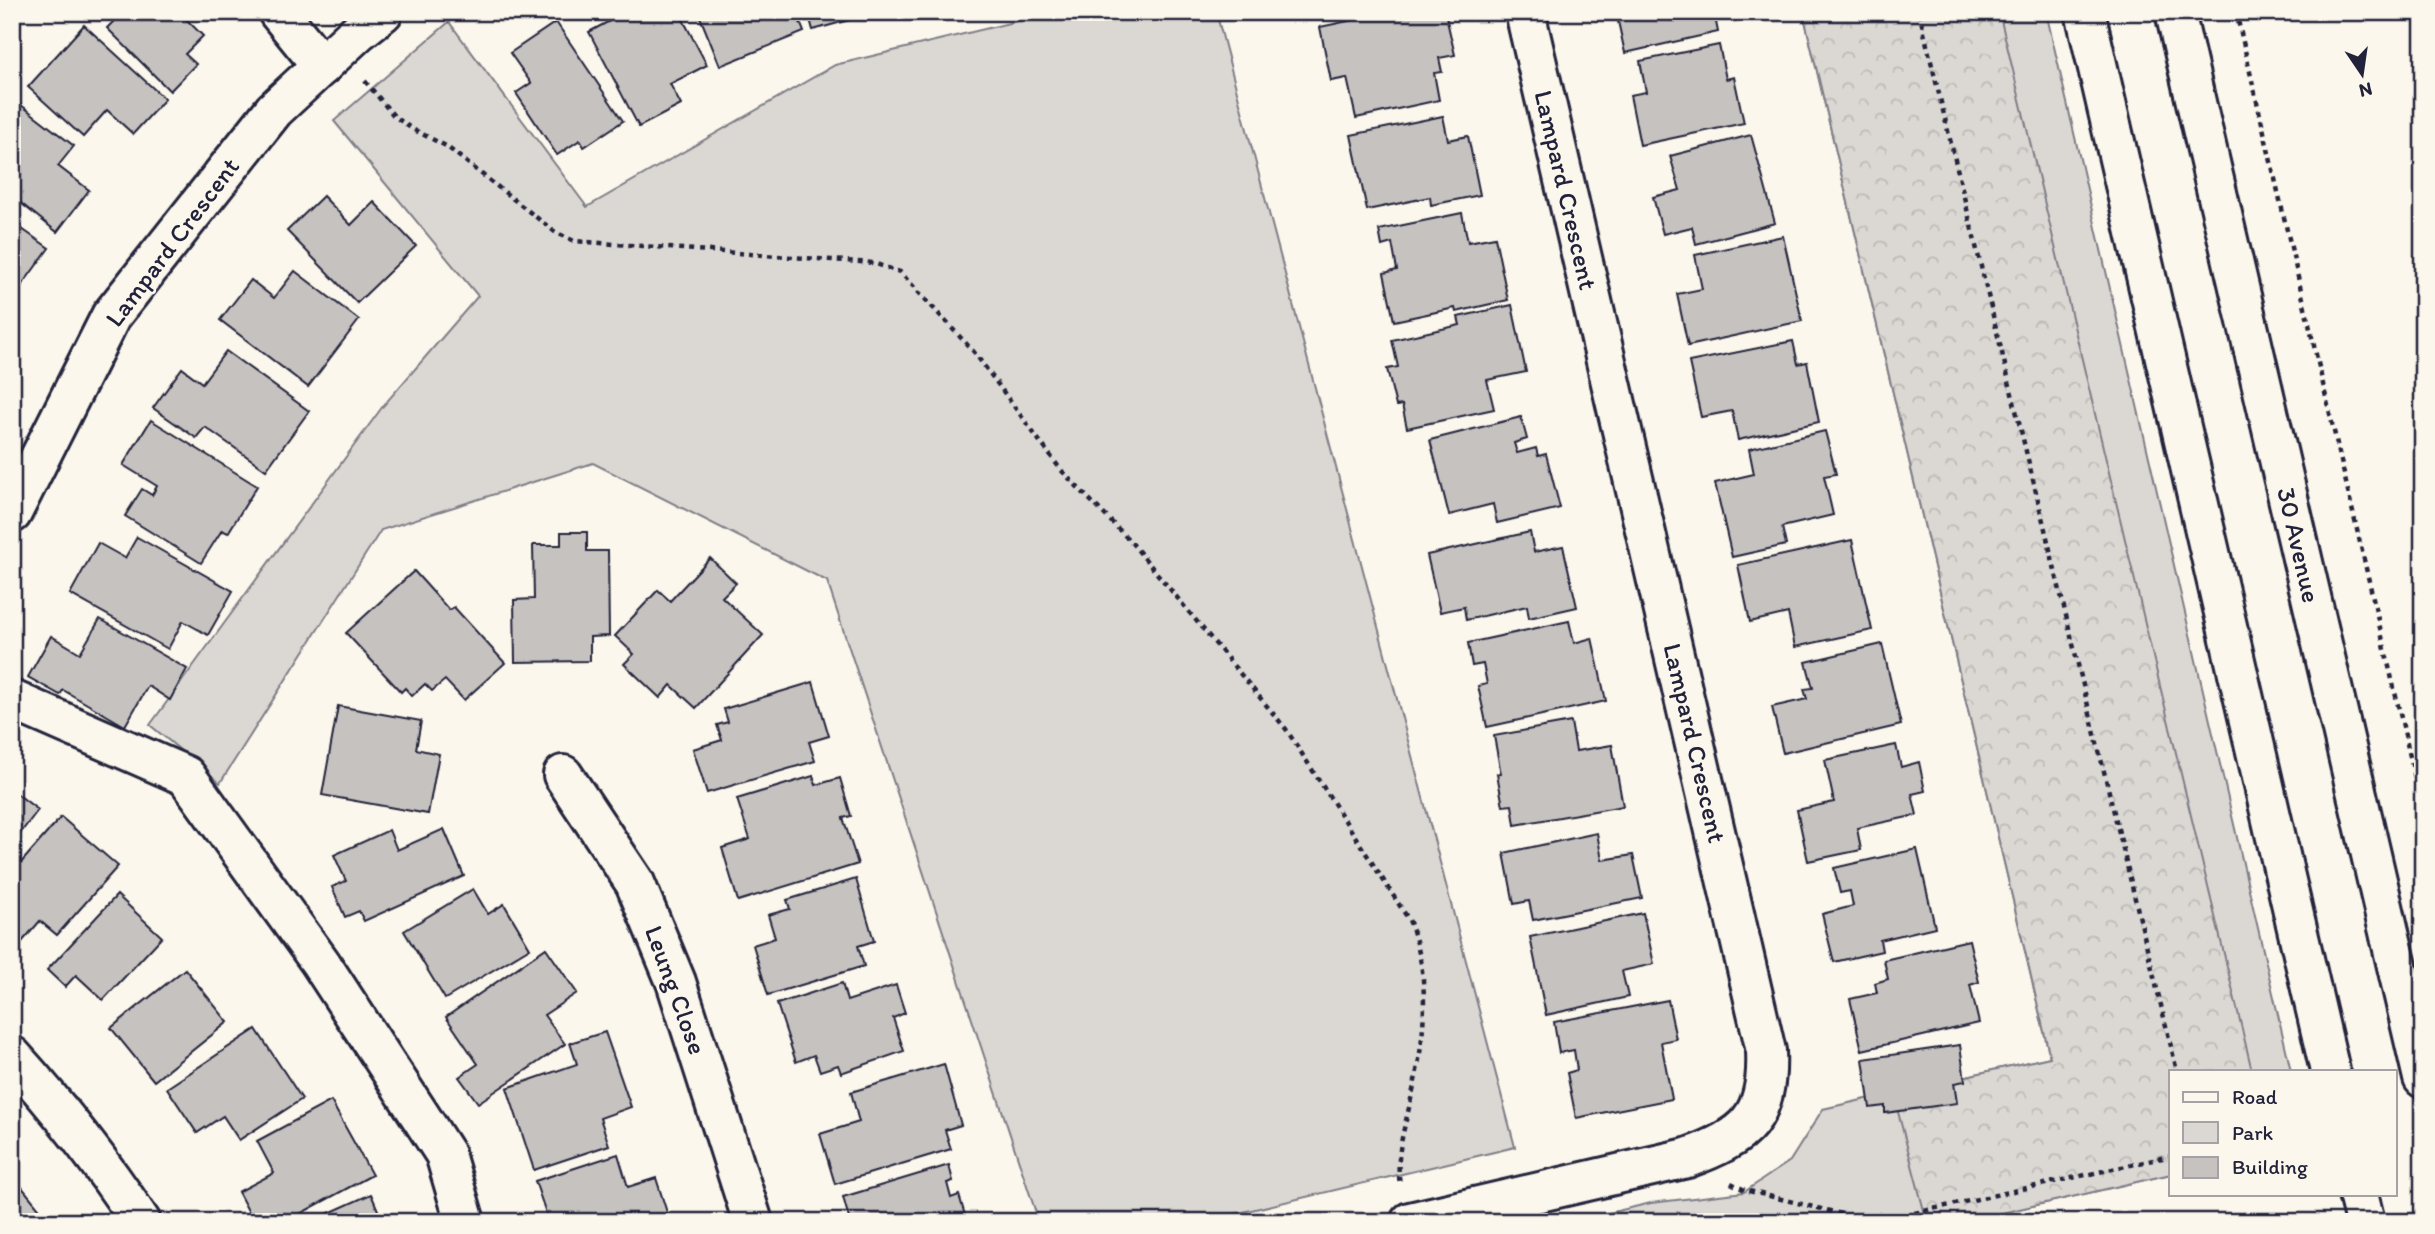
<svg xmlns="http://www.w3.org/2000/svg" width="2435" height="1234" viewBox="0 0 2435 1234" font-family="Itim,sans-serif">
  <defs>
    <pattern id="forest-crowns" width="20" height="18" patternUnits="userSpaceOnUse" patternTransform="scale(1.75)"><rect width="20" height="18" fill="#dbd8d3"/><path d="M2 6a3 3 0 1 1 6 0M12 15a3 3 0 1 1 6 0" fill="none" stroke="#bcb9b6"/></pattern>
  </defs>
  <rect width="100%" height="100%" fill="#fbf7ec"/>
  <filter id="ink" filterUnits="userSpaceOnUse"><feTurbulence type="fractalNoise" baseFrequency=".0143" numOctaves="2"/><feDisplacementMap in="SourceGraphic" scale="14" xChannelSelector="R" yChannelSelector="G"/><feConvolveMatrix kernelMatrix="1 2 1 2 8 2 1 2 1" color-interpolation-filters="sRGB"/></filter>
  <g filter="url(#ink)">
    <!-- green -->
    <g fill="#dbd8d3" stroke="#7e7d87" stroke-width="2">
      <polygon points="1055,12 1216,12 1515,1147 1201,1222 1039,1222 827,581 593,463 381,530 220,783 150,725 383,406 478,296 334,121 449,22 587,207 835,65"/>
      <polygon points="1803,12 2046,12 2291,1071 2171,1071 2171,1174 1963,1222 1571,1222 1651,1203 1744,1192 1790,1161 1823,1109 2050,1057"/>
    </g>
    <!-- forest -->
    <polygon fill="url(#forest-crowns)" stroke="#7e7d87" stroke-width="2" points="1803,12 1999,12 2252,1071 2171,1071 2171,1174 1963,1222 1927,1222 1893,1093 2050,1057"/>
    <!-- building -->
    <g fill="#c6c2c0" stroke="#22223b" stroke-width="2">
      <polygon points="112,12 179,12 203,36 185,54 196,64 170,91 107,28 117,18"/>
      <polygon points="617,12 679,12 707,65 670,84 681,105 639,127 589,32 619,16"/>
      <polygon points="698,12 796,12 804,32 720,66"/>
      <polygon points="808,12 846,12 849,20 813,30"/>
      <polygon points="1391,12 1445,12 1455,55 1439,58 1442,72 1434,73 1439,100 1356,118 1347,78 1331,81 1320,27"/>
      <polygon points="1616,12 1714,12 1718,32 1625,53"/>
      <polygon points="556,22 623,121 584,147 580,140 557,155 516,93 531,83 510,53"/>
      <polygon points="84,25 165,99 133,134 107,110 83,137 28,87"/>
      <polygon points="1719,45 1726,79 1734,77 1744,123 1640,145 1630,95 1646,92 1640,61"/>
      <polygon points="12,98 74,146 58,166 89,190 57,232 12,196"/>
      <polygon points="1443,116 1448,140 1468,136 1480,195 1431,205 1430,197 1367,210 1351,135"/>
      <polygon points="1751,135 1775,223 1696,244 1692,227 1663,234 1653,197 1680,190 1670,156"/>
      <polygon points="323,196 351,225 374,202 416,246 357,303 287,231"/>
      <polygon points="1462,213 1468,242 1495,237 1508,300 1456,312 1455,308 1394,321 1384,273 1397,270 1392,243 1382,246 1379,230"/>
      <polygon points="12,222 49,248 12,299"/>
      <polygon points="1783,236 1802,321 1688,346 1677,294 1702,289 1695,255"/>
      <polygon points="295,271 359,320 308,387 220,320 251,280 274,298"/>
      <polygon points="1512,305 1526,372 1487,380 1494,409 1407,428 1402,405 1396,406 1387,369 1398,367 1392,340 1460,325 1458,317"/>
      <polygon points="1793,341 1798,364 1807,362 1819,422 1738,440 1732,411 1701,417 1689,362"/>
      <polygon points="226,351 309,411 266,470 205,427 196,438 153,408 182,368 202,383"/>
      <polygon points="1521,417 1527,439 1514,443 1517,453 1536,448 1538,456 1546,454 1560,508 1497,523 1493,504 1449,515 1430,440"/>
      <polygon points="151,420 257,486 228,533 222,530 201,563 125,516 142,489 152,495 157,486 123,465"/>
      <polygon points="1825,431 1836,474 1824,476 1833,515 1782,527 1786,545 1732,557 1715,483 1754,474 1749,449"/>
      <polygon points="561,532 587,532 587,551 608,551 609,636 590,637 590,661 515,662 514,600 534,599 533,545 561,545"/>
      <polygon points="1530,532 1534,552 1563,546 1577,607 1529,618 1527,606 1466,620 1464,607 1440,612 1427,555"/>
      <polygon points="137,537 233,591 208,635 183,621 168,649 70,594 98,543 125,558"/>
      <polygon points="1852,540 1872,630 1795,647 1788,613 1750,622 1738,565"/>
      <polygon points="710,558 736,583 722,597 763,635 696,708 671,685 660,698 624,664 634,654 615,636 658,590 670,601"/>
      <polygon points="414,571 449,610 454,607 505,663 464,700 445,680 432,691 425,684 412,696 405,688 401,692 346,633"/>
      <polygon points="100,619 187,669 170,700 148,686 125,726 63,690 60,695 28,677 51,636 80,653"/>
      <polygon points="1569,621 1574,643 1592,638 1606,701 1487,727 1478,686 1487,684 1483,664 1472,666 1468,643"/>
      <polygon points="1882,644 1901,725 1783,753 1772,707 1807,699 1804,689 1813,688 1806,662"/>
      <polygon points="813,682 829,736 809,742 815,761 707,793 693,749 722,740 717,725 728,722 724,709"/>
      <polygon points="338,706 421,721 416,749 439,754 428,814 322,795"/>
      <polygon points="1571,722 1576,751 1612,745 1623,806 1515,825 1512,805 1503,806 1497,774 1501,774 1494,736"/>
      <polygon points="1896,745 1901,767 1919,762 1925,791 1912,794 1917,815 1857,828 1861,850 1808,861 1797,810 1834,802 1825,760"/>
      <polygon points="813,776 816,785 840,778 851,816 843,818 858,864 738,901 722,848 750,839 737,799"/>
      <polygon points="12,790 38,810 12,844"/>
      <polygon points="61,817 118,866 57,935 40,921 21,943 12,935 12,873"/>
      <polygon points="444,829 464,876 364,921 359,911 345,917 332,887 346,881 334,855 389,830 397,850"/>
      <polygon points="1597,833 1602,860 1633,855 1642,898 1533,920 1529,901 1514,904 1504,853"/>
      <polygon points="1917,849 1935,927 1880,940 1882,951 1834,962 1822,914 1853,906 1850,891 1840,893 1834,868"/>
      <polygon points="856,879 874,941 858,946 864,966 768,995 753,945 775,938 768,915 790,909 787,900"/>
      <polygon points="473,889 488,914 504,904 530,948 445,999 404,931"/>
      <polygon points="117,895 162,937 103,1000 76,975 65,987 47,970"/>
      <polygon points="1643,913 1654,964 1622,971 1628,997 1546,1015 1530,937"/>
      <polygon points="1969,940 1979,982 1970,985 1979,1023 1862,1050 1850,999 1877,993 1875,983 1888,979 1884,960"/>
      <polygon points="546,948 577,993 544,1015 565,1044 478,1103 459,1077 478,1064 446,1017"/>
      <polygon points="185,969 228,1022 154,1081 111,1028"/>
      <polygon points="842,983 847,1001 896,985 905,1013 893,1018 904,1051 841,1073 838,1065 820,1071 814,1055 796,1062 777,1004"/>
      <polygon points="1668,1000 1676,1039 1661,1042 1672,1099 1576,1118 1567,1073 1577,1070 1574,1050 1559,1053 1554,1022"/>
      <polygon points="256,1029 302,1099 239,1140 223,1116 197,1133 167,1088"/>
      <polygon points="605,1032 631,1107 600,1118 609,1145 534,1170 507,1088 577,1064 570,1043"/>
      <polygon points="1960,1045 1965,1081 1954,1083 1957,1103 1885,1113 1885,1106 1870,1108 1863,1059"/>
      <polygon points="944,1064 961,1125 945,1130 951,1149 835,1184 820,1134 859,1122 851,1092"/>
      <polygon points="331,1101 372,1175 285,1222 254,1222 238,1192 274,1173 257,1141"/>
      <polygon points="618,1154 628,1187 656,1178 670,1222 549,1222 535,1181"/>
      <polygon points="949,1165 953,1181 947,1183 951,1198 959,1195 967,1222 850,1222 843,1197"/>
      <polygon points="12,1175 43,1213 32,1222 12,1222"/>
      <polygon points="371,1194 383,1222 309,1222"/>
    </g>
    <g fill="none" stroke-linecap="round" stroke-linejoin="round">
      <!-- minor casing -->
      <g stroke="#22223b" stroke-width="44">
        <g id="minor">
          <polyline points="278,12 322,66"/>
          <polyline points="12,513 111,316 274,110 359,31 383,12"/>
          <polyline points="12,700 186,776 320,962 445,1154 465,1222"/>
          <polyline points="563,775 635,883 676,982 753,1222"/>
          <path d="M12 1056C59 1108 102 1163 141 1222"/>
          <path d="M1410 1222 1687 1158C1746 1137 1769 1117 1766 1051L1525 12"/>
        </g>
      </g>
      <!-- major casing -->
      <g stroke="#22223b" stroke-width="44">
        <g id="major">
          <polyline points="2085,12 2330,1071"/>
          <polyline points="2175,12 2423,1078"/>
          <polyline points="2358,1194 2365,1222"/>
        </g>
      </g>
      <!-- path -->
      <g stroke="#22223b" stroke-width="4.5" stroke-dasharray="5 5" stroke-linecap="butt">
        <polyline points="1919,12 2177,1071"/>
        <polyline points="2236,12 2423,812"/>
        <path d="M365 81 394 116 412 129 446 146 555 232 574 241 873 263 900 272 974 352 1061 470 1131 542 1286 729 1409 920C1432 977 1425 1040 1411 1099 1405 1127 1395 1155 1400 1184"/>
        <polyline points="1731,1183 1745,1190 1874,1222 2171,1156"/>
      </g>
      <!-- minor -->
      <use href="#minor" stroke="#fbf7ec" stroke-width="38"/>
      <!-- major -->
      <use href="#major" stroke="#fbf7ec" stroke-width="38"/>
    </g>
  </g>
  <g text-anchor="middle" stroke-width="5" stroke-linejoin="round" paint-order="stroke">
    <!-- street labels -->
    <g font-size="26" fill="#22223b" stroke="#fbf7ec">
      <text transform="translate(1566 190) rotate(77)" y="9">Lampard Crescent</text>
      <text transform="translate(172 242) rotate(-53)" y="9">Lampard Crescent</text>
      <text transform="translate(2299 545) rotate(77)" y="9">30 Avenue</text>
      <text transform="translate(1695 743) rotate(77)" y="9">Lampard Crescent</text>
      <text transform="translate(676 990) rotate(70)" y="9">Leung Close</text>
    </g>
  </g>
  <!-- margin -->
  <rect width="2435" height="1234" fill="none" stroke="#fbf7ec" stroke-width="42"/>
  <rect x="21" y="21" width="2393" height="1192" fill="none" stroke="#22223b" stroke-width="2.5" filter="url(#ink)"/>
  <!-- legend -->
  <rect x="2169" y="1070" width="228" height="126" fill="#fbf7ec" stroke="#a4a2a5" stroke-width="2"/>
  <rect x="2183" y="1092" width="35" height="10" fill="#fbf7ec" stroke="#a4a2a5" stroke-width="2"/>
  <text x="2232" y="1104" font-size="21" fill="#22223b">Road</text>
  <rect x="2183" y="1122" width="35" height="21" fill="#dbd8d3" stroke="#a4a2a5" stroke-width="2"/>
  <text x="2232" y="1140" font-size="21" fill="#22223b">Park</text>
  <rect x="2183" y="1157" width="35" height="21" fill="#c6c2c0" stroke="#a4a2a5" stroke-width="2"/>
  <text x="2232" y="1174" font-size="21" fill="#22223b">Building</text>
  <!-- north arrow -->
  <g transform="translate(2362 74) rotate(167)" stroke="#fbf7ec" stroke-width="5" paint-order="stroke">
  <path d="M0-5L12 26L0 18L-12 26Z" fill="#22223b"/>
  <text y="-10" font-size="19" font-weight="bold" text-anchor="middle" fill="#22223b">N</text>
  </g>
</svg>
